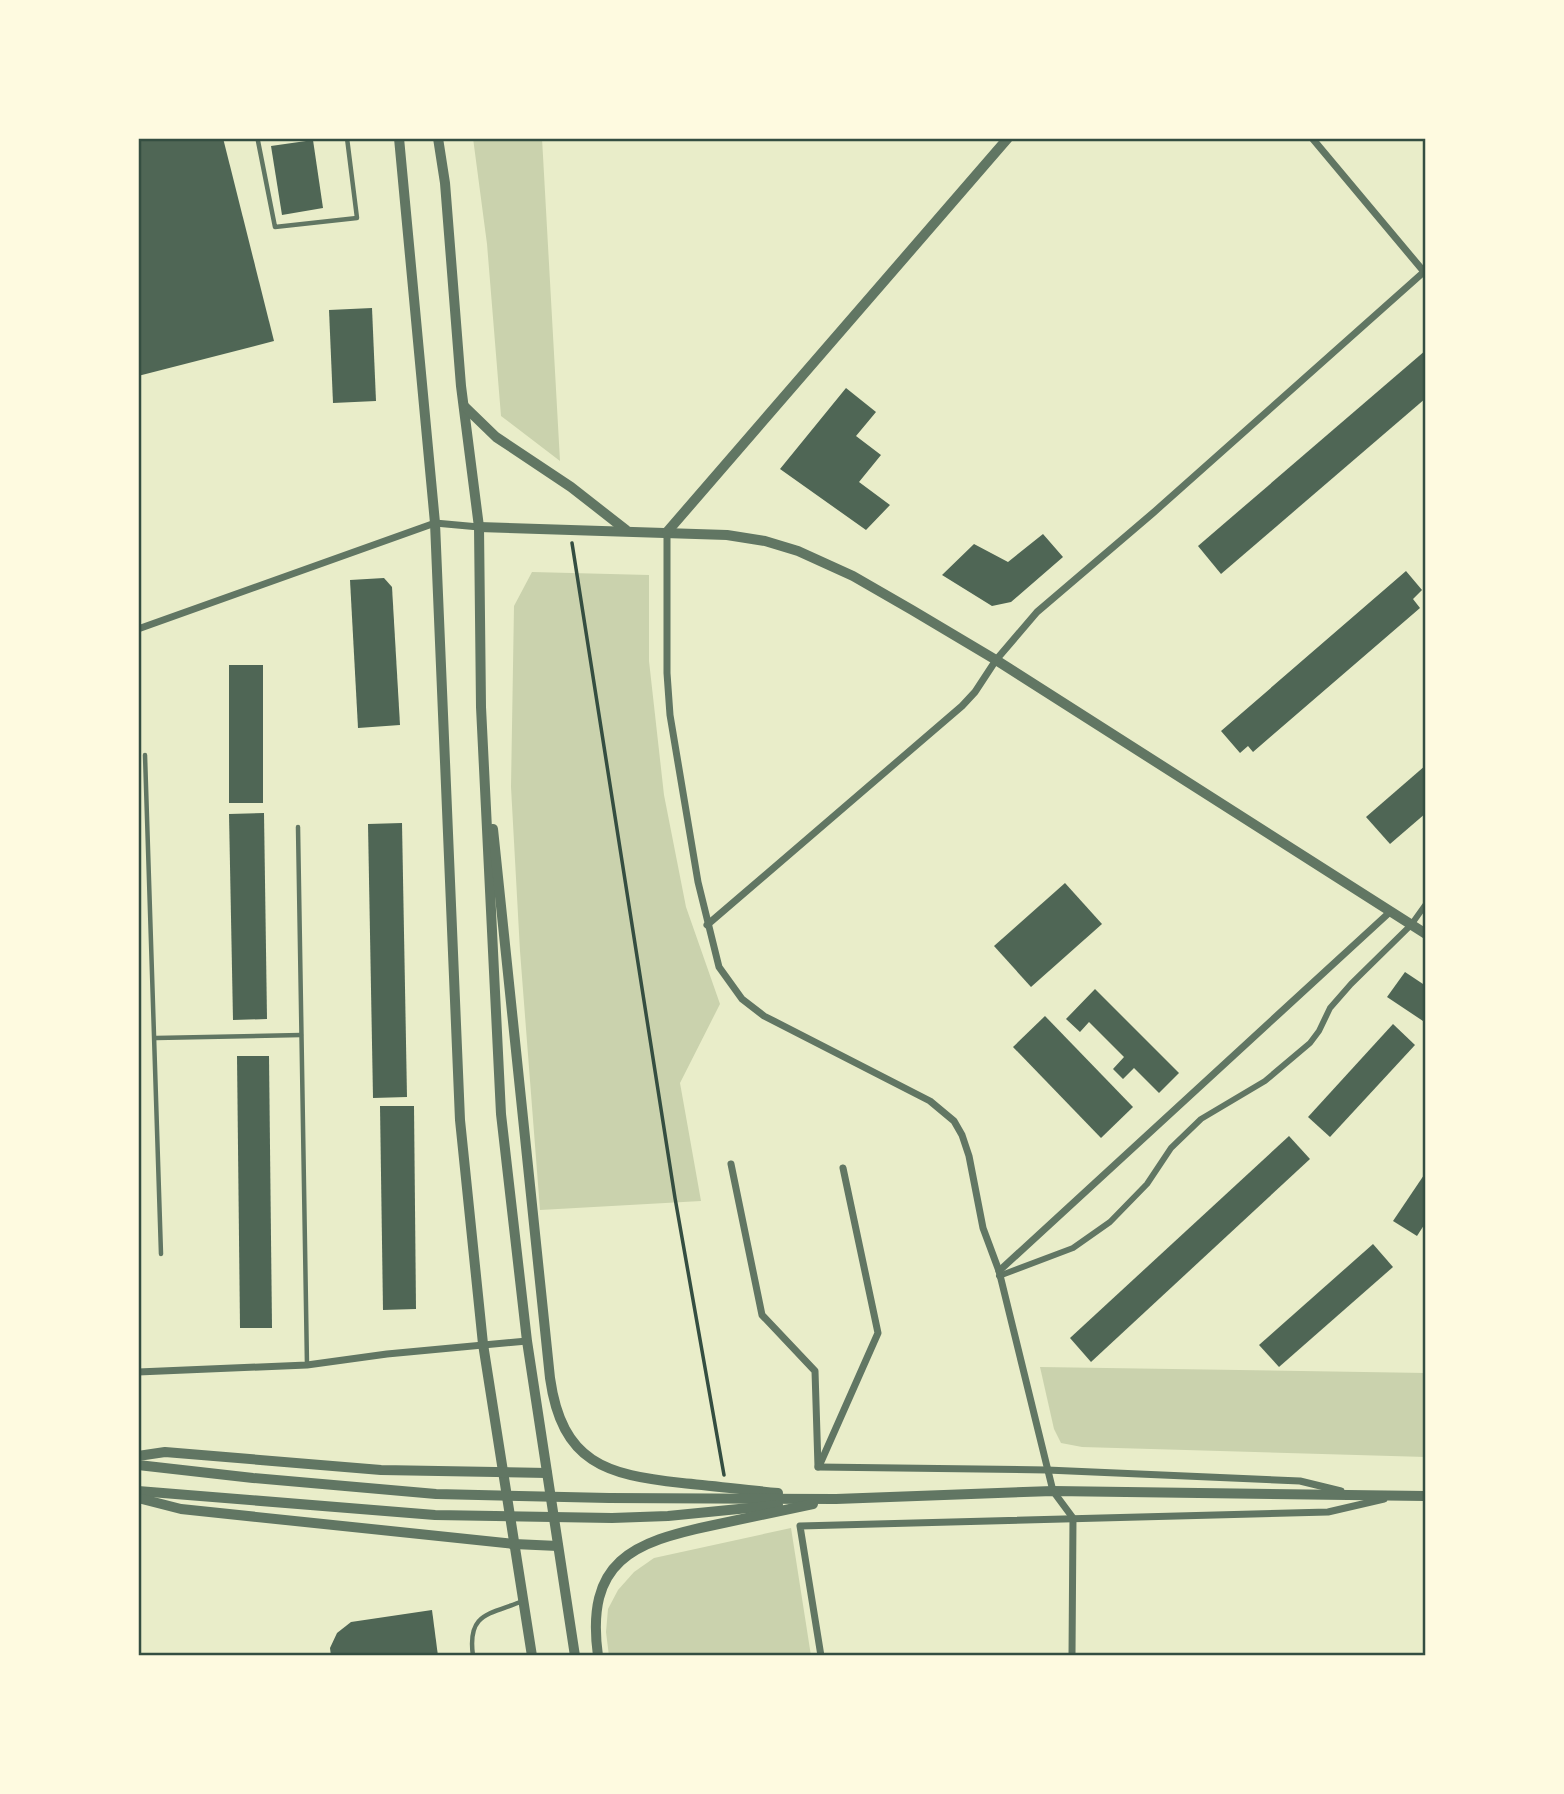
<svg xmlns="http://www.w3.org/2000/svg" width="1564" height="1794" viewBox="0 0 1564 1794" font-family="'Varela Round',sans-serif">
  <rect width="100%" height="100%" fill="#e9edc9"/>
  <!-- green -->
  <g fill="#cad2ad">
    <polygon points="473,138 542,138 560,461 501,416 487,244"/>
    <polygon points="532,572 649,575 649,661 664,795 686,907 720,1004 680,1083 701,1201 540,1210 520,951 511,787 514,606"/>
    <polygon points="1040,1367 1426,1373 1426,1457 1082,1447 1061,1443 1054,1429"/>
    <polygon points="791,1528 811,1656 609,1656 606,1632 608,1609 618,1590 634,1572 654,1558"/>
  </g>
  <!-- building -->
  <g fill="#4f6655">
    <polygon points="138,138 223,138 274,341 138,376"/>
    <polygon points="313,140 323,208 282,215 271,146"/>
    <polygon points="372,308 376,401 333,403 329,310"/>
    <polygon points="1426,350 1426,398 1221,574 1198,546"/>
    <polygon points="846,388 876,412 856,436 881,455 859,482 890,505 866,530 780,469"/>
    <polygon points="1043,534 1063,557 1011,602 992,606 942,575 974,544 1008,562"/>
    <polygon points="1406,571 1422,590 1413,599 1420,608 1253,752 1248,746 1240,753 1221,731"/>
    <polygon points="384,578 392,587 400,725 358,728 350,580"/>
    <rect x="229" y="665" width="34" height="138"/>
    <polygon points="1426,765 1426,813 1390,844 1366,817"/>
    <polygon points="264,813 267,1019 233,1020 229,814"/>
    <polygon points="402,823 407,1097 373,1098 368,824"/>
    <polygon points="1065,883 1102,924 1031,987 994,946"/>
    <polygon points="1405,972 1426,986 1426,1023 1387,997"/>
    <polygon points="1095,989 1179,1073 1159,1093 1134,1068 1123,1079 1113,1069 1124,1057 1089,1022 1080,1032 1066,1019"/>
    <polygon points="1045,1016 1133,1107 1101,1138 1013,1047"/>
    <polygon points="1393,1024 1415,1045 1330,1137 1308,1117"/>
    <polygon points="237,1056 269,1056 272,1328 240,1328"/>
    <polygon points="380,1106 414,1106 416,1309 383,1310"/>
    <polygon points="1289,1136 1310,1159 1091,1362 1070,1338"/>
    <polygon points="1426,1172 1426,1222 1417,1236 1393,1221"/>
    <polygon points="1373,1244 1393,1267 1279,1367 1259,1345"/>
    <polygon points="432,1610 438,1656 331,1656 330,1648 337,1633 351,1622"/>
  </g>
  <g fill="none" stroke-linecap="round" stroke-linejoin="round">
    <!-- path -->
    <polyline stroke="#344e41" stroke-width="3.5" points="572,543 675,1198 724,1475"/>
    <!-- service -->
    <g stroke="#617663" stroke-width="4.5">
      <polyline points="259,138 258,141 275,227 357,218 347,138"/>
      <polyline points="145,755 161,1254"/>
      <polyline points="298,827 307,1365"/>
      <polyline points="156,1038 301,1035"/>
      <path d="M473 1656C467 1613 488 1615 523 1601"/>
    </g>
    <!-- pedestrian -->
    <polyline stroke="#617663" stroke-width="6" points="999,1276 1073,1248 1110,1222 1147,1184 1171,1148 1201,1119 1265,1081 1310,1043 1319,1031 1330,1008 1351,984 1411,925 1426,904"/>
    <!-- minor -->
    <g stroke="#617663" stroke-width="7">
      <polyline points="1312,138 1425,273"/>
      <polyline points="667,532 667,673 670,715 698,882 719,967 742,999 764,1016 930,1101 954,1121 962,1135 969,1156 983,1228 999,1271 1053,1491 1073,1518 1072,1656"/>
      <polyline points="138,629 435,523 479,527"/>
      <polyline points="707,925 962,706 975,692 996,660 1037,612 1153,513 1426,270"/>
      <polyline points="731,1164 762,1315 815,1371 818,1467"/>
      <polyline points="999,1271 1391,911"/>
      <polyline points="138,1372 307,1365 387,1354 527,1341"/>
      <polyline points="820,1464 878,1333 843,1168"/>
      <polyline points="818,1467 1047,1470 1300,1481 1341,1491"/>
      <polyline points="821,1656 800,1526 1328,1512 1384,1499"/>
    </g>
    <!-- tertiary -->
    <g stroke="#617663" stroke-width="10">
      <polyline points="399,138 435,523 460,1120 483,1344 532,1656"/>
      <polyline points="438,138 445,183 461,386 479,527 481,707 501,1114 527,1341 575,1656"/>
      <polyline points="464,406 496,437 571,487 626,530"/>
      <polyline points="479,527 727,535 765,541 798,551 853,576 912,610 996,660 1426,934"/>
      <polyline points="667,532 1008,138"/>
      <path d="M493 829 550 1378C562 1463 606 1475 682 1483 714 1486 746 1490 778 1493"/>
      <polyline points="138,1456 165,1452 381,1470 547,1473"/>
      <polyline points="138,1465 253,1478 436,1494 609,1498 836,1499 1053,1491 1426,1496"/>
      <polyline points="138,1491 435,1515 612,1518 668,1516 778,1505"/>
      <polyline points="138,1498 181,1509 514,1544 558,1546"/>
      <path d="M598 1656C585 1561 632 1542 714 1525 747 1518 780 1511 813 1504"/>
    </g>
  </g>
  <!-- border -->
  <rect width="1564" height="1794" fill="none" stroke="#fefae0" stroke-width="280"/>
  <rect x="140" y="140" width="1284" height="1514" fill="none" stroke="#344e41" stroke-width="2.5"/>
</svg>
